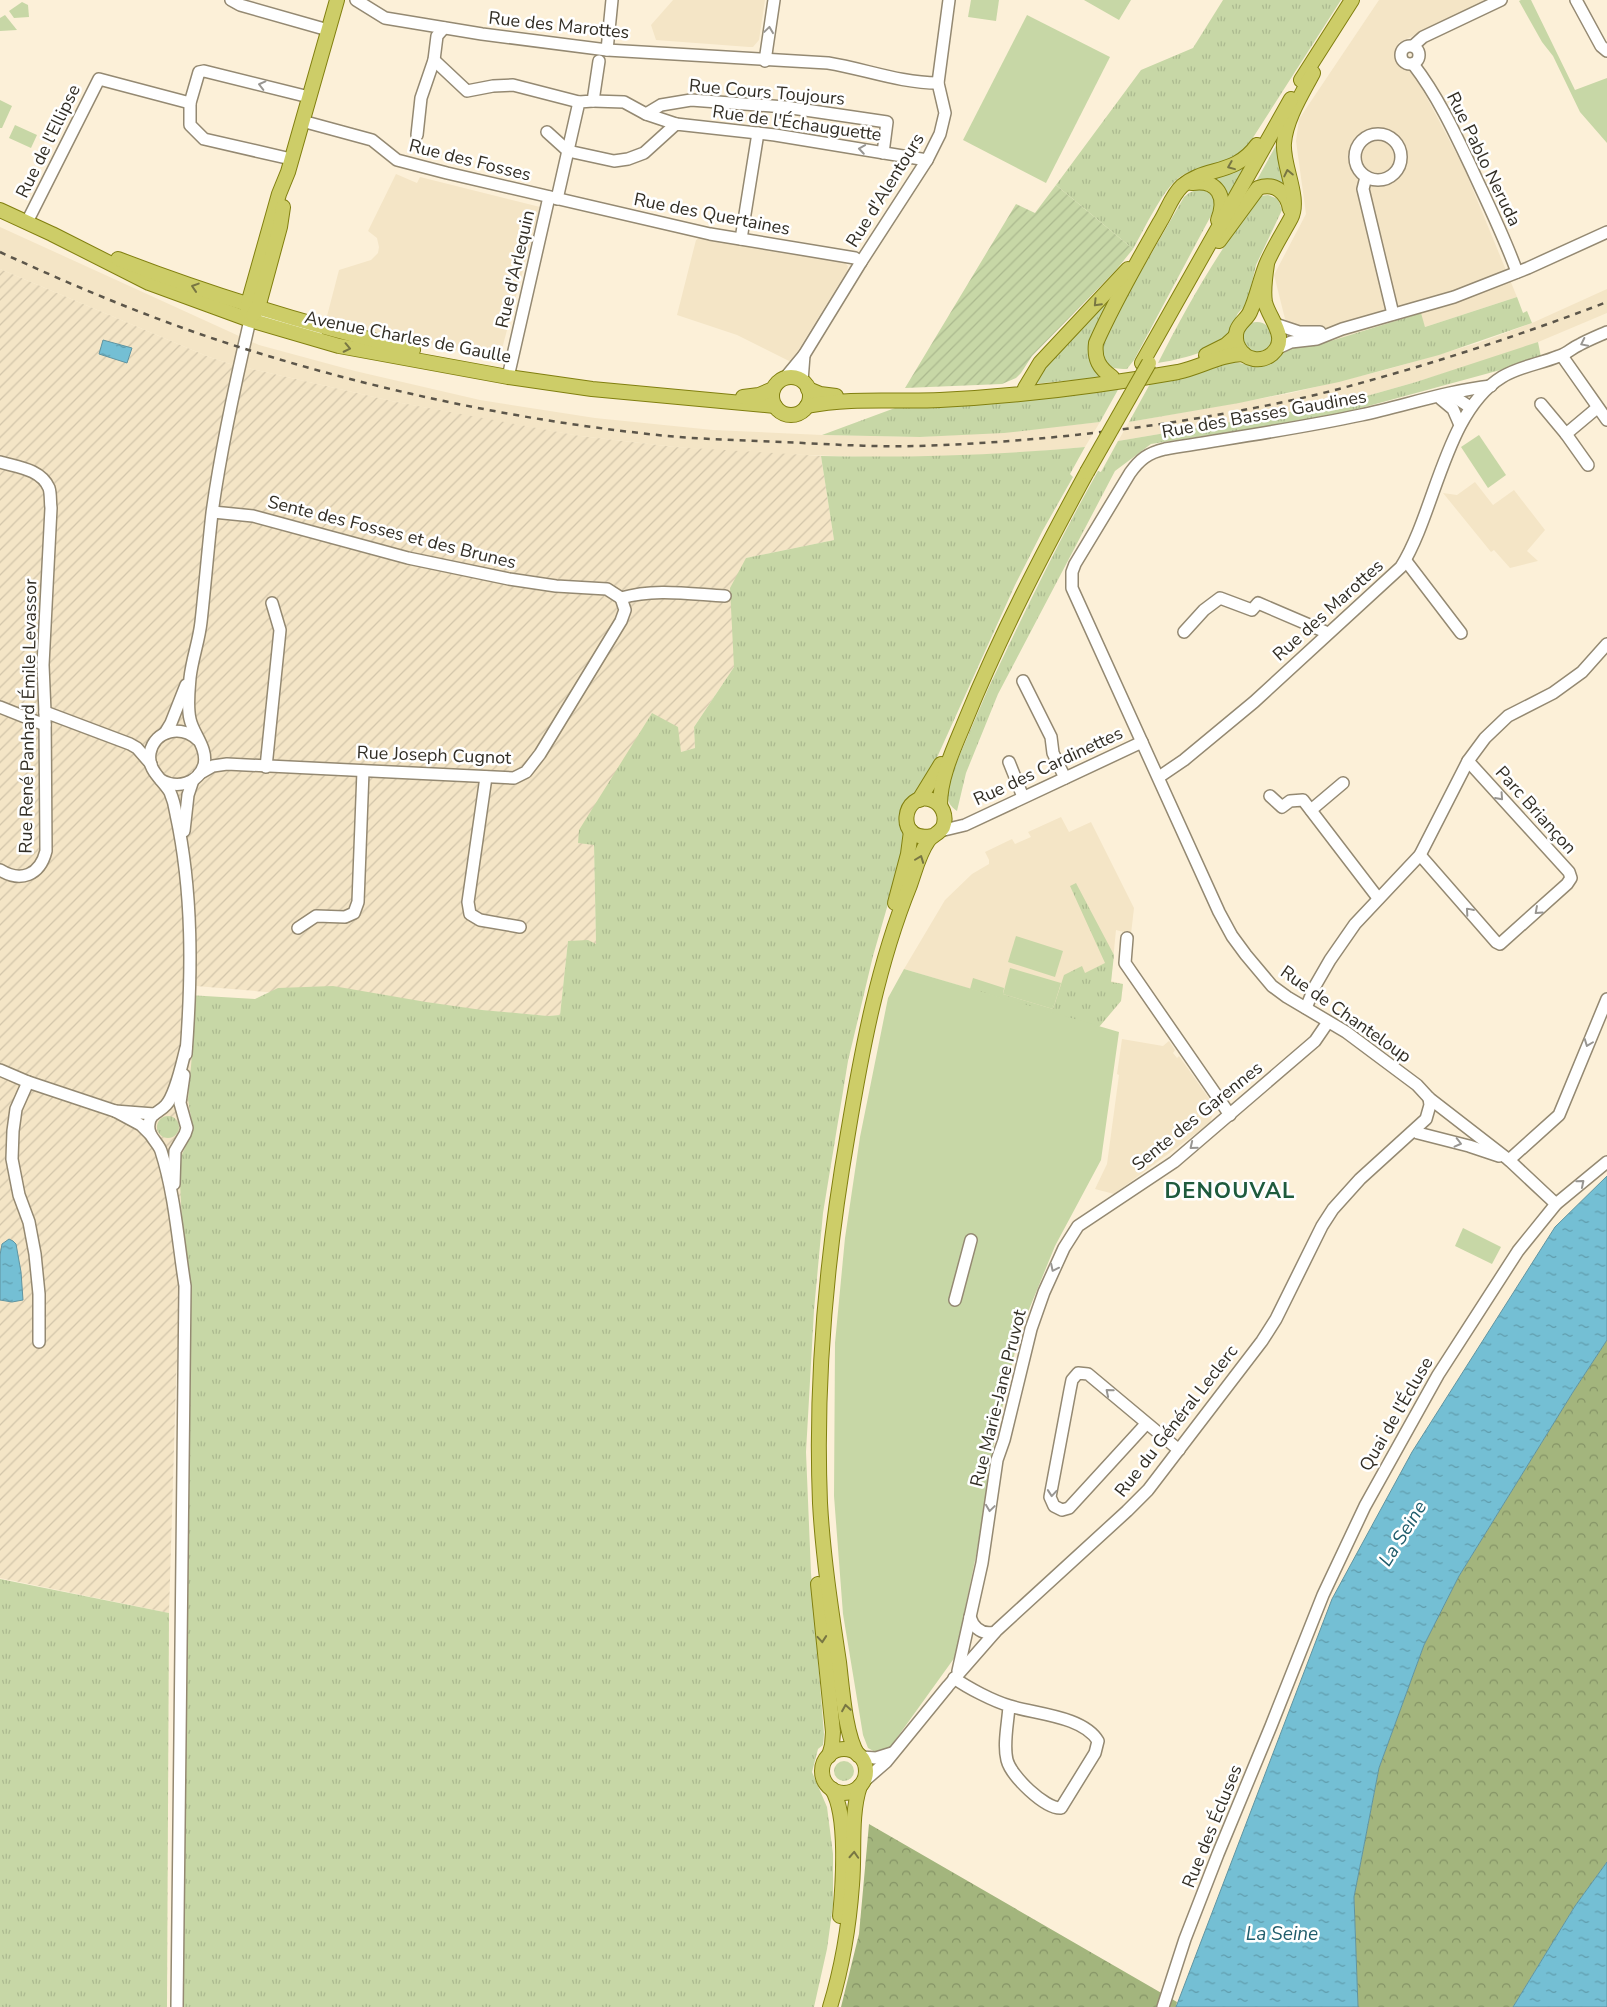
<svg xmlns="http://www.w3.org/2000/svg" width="1607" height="2007" viewBox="0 0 1607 2007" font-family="'Nunito Sans',sans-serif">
  <defs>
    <pattern id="industrial-furrows" width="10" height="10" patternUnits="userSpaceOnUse" patternTransform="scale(1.25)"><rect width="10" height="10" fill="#f4e5c6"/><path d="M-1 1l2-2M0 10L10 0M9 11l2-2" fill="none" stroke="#d2c5aa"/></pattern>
    <pattern id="grass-tufts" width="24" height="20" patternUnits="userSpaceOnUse" patternTransform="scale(1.25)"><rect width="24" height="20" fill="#c7d7a6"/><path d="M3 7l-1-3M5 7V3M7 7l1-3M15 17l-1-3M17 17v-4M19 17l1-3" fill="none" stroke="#abb98f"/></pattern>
    <pattern id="forest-crowns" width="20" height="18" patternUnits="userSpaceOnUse" patternTransform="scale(1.25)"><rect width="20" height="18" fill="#a3b57d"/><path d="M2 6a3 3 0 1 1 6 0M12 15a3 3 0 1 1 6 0" fill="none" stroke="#859466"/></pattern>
    <pattern id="garden-furrows" width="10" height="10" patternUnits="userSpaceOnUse" patternTransform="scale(1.25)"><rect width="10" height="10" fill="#c7d7a6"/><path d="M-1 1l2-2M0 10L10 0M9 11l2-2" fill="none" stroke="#abb98f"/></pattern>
    <pattern id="water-ripples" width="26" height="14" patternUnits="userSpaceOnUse" patternTransform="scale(1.25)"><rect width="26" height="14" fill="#74bfd4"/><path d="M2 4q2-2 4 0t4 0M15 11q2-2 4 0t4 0" fill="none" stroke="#609cac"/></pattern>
  </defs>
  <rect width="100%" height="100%" fill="#fcf0d8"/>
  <!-- built -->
  <g fill="#f4e5c6">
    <polygon points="673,0 765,0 759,40 753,47 749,47 656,40 651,25"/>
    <polygon points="1379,0 1489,0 1398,43 1464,168 1517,297 1425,327 1420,313 1334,340 1315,345 1292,347 1274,275 1306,214 1296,141 1299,119"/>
    <polygon points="396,174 417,183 420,177 540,207 499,360 326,320 339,270 371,260 378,253 379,247 377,238 368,231"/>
    <polygon points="0,227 259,345 355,371 480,400 595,418 713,430 822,435 920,437 1004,432 1100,422 1085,447 1009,454 895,458 747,453 675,447 580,436 490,420 396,402 230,364 209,357 0,269"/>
    <polygon points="705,237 843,261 848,266 847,271 791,362 737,335 677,315 696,240 699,238"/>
    <polygon points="1607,289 1607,313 1519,350 1416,382 1342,403 1118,441 1129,422 1291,393 1385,370 1478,343 1532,323"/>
    <polygon points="1475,482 1493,505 1514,490 1545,530 1527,551 1538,561 1510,568 1494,550 1491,552 1443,493 1457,495"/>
    <polygon points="1061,817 1069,832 1091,822 1134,908 1131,934 1116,930 1111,981 1123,984 1121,1001 1099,1027 904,969 945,900 972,874 989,864 989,860 985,852 1012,839 1015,844 1031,837 1028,832"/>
    <polygon points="1122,1039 1163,1046 1169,1041 1175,1050 1173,1053 1177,1058 1179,1056 1215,1107 1210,1123 1114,1194 1095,1189 1107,1164 1119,1075 1117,1074"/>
  </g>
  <!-- industrial -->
  <polygon fill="url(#industrial-furrows)" points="0,269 209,357 230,364 396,402 580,436 675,447 821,456 834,540 746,558 734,667 694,727 695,748 681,752 594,844 596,945 568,941 560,1015 548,1016 196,986 176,1381 169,1613 0,1578"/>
  <!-- grass -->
  <g fill="url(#grass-tufts)">
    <path d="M1223 0H1341L1247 147C1229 164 1205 164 1183 175 1165 184 1144 230 1133 249L1056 185 1141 70 1193 48Z"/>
    <polygon points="1279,140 1286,187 1255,183 1258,178"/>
    <polygon points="1248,161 1227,200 1208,180"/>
    <path d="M1198 189C1211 191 1216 197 1214 210L1134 360 1127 369C1107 369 1107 366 1100 349L1109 327 1184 197 1189 193Z"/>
    <path d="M1268 195 1278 199 1282 210 1256 265 1247 304C1244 309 1242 308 1239 312 1235 316 1234 328 1230 334 1217 351 1178 360 1158 363 1188 304 1220 247 1261 196Z"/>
    <polygon points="1119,283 1092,338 1105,377 1033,384 1037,374"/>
    <polygon points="1517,297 1523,313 1527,311 1532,323 1439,355 1339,382 1239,403 1129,422 1151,382 1234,362 1256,366 1267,365 1292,347 1315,345 1334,340 1421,313 1425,327"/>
    <circle cx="1257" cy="337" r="15"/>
    <path d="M1538 342 1541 357 1530 362 1328 417 1151 444 1115 471 998 694 966 773 957 811C949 806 947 800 948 792 949 778 956 764 961 752 970 731 979 710 988 689 1023 615 1058 542 1098 471L1101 472 1118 441 1342 403 1416 382Z"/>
    <polygon points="1119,388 1100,422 1004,433 920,437 822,435 895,408 1035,399"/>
    <path d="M1085 447 1070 474 1073 477 1043 530 1015 585 930 773 902 829 905 845 873 956 848 1061 823 1213 814 1310 806 1452 811 1573 824 1734 823 1745 818 1749 812 1772 827 1807 833 1854V1905L827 1949 814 2007H177L185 1286 179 1161 193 1130 188 1099 192 1055 188 995 255 999 278 988 333 986 426 1002 482 1010 548 1016 560 1015 568 941 588 940 596 944 594 845 578 843 579 830 652 713 678 727 681 752 695 748 694 727 734 667 730 588 746 558 834 540 821 456C910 458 997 455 1085 447Z"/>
    <polygon points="1076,883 1114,955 1111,982 1123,984 1121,1001 1099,1027 970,989 973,978 1004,988 1003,994 1053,1009 1064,975 1082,966 1085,973 1105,963 1070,886"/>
    <circle cx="168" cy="1127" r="11"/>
    <polygon points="0,1579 169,1613 167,2007 0,2007"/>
    <circle cx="844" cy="1771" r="10"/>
  </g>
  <!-- forest -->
  <g fill="url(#forest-crowns)">
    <polygon points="1607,1340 1607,1862 1575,1906 1513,2007 1358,2007 1354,1897 1379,1768 1424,1645 1459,1576 1573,1392"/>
    <polygon points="869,1824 1177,2002 1176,2007 841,2007 859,1934"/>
  </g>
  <!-- park -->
  <g fill="#c7d7a6">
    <polygon points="971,0 999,0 996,21 968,17"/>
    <polygon points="1084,0 1131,0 1119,20"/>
    <polygon points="1521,0 1531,0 1575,90 1607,78 1607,143 1580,112 1553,56 1542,42 1519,1"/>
    <polygon points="22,2 28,5 29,17 14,18 9,11"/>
    <polygon points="5,15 17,30 0,31 0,18"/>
    <polygon points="1027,15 1110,57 1046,183 963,140"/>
    <polygon points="0,100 12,106 2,128 0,128"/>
    <polygon points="15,125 37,135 31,148 9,138"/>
    <polygon points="1479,435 1506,475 1488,488 1461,447"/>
    <polygon points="1016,936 1063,951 1055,977 1008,962"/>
    <polygon points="1010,968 1061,983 1053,1009 1003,994"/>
    <polygon points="904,969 1119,1032 1101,1160 1055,1246 1019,1334 992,1453 977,1551 955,1657 891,1746 885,1751 877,1753 868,1748 863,1735 843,1614 834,1496 835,1343 845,1238 860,1137 888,998"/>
    <polygon points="1463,1228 1501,1247 1492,1264 1455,1246"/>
  </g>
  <!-- garden -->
  <polygon fill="url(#garden-furrows)" points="1056,185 1133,249 1116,270 1032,356 1021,373 1016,378 1002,384 905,388 1016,204 1035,213"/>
  <!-- water -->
  <g fill="url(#water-ripples)" stroke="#6094a0">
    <polygon points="103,340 132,348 127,363 99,354"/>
    <polygon points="1607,1176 1607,1340 1573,1392 1459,1576 1424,1645 1379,1768 1354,1897 1358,2007 1176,2007 1332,1599 1412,1452 1555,1227"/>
    <polygon points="9,1239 13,1241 16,1244 21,1272 23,1300 12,1302 0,1300 0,1255 2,1244"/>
    <polygon points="1607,1862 1607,2007 1513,2007 1575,1906"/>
  </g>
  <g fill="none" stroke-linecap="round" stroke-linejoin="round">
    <!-- minor casing -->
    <g stroke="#948972" stroke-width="14">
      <g id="minor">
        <polyline points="231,0 240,5 328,30"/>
        <path d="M356 0 385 18 482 34 607 50 828 63C865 69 900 83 938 83"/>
        <polyline points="1576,0 1601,46 1607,51"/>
        <circle cx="1410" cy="55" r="9"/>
        <polyline points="1413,46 1423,37 1501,0"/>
        <polyline points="607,50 612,0"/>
        <polyline points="434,60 467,91 493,86 513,85 579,102"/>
        <polyline points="765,61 774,0"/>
        <path d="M1413 64C1437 95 1454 131 1471 167 1487 202 1504 236 1517 272"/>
        <polyline points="593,101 624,102 646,114 676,124"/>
        <polyline points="646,114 661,105 691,100 785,107 887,122 883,153"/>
        <polyline points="302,121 372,140 397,160 447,173 710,234 855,258 861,262"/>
        <polyline points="547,132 568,151 614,161 628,159 644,153 676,124 775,135 927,160"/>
        <circle cx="1378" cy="157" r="23"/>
        <polyline points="417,135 421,98 434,60 437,36 444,28"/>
        <polyline points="291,159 204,139 190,125 190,103 199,72 204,71 309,97"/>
        <polyline points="1366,177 1363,189 1393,314"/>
        <polyline points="557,199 579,102 593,101 599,61"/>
        <polyline points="27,222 99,79 190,103"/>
        <polyline points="741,239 758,133"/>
        <polyline points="254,314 317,331"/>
        <polyline points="1275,324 1299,332 1320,332"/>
        <polyline points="1276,349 1291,342 1317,339 1342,329 1454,297 1528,268 1607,232"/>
        <polyline points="1562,356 1607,420"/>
        <polyline points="508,377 549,197"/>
        <polyline points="785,378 804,355 861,262 927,160 940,134 945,113 938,83 949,0"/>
        <polyline points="802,381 804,355"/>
        <path d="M1491 386C1446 391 1404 406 1361 415 1296 429 1230 438 1165 449 1148 453 1140 459 1130 473L1075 564 1072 572V588L1219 912 1232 936 1246 955 1272 986 1287 997 1346 1032 1417 1085 1429 1098 1509 1160 1556 1204"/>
        <polyline points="1441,399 1453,409 1460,425"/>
        <polyline points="1443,399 1456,398 1470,407"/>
        <polyline points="1541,404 1566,434"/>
        <path d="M0 462C17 467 41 469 49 488 51 494 50 502 51 508L43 665 45 712 46 851C40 875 21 883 0 870"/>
        <polyline points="1588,465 1566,434 1597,408"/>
        <polyline points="213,512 253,516 408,558 509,579 556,586 607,589 621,598"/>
        <polyline points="1406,561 1461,633"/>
        <path d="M621 598C655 588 690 594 725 596"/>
        <polyline points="1184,632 1204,610 1220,598 1252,610 1258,603 1328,633"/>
        <polyline points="1023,681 1051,737 1053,753 1065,778"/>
        <polyline points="0,707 45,725"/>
        <polyline points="45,712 130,744 137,748 151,764"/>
        <polyline points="165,733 171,723 186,685"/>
        <polyline points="1009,762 1023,797"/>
        <polyline points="266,767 280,630 272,603"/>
        <polyline points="199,774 213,766 227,764 514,778 526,772 540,754 621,621 625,610 621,598"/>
        <polyline points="486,777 468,902 470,914 480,920 520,927"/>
        <path d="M1159 777 1184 760 1254 702 1401 567C1436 511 1445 412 1502 377 1520 366 1540 364 1559 356 1567 354 1572 348 1579 345 1588 340 1598 336 1607 332"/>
        <path d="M161 780C177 789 198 784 204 765 208 748 193 734 190 719 187 706 189 691 190 678 192 659 199 641 201 622 205 586 208 549 212 513 221 448 235 384 250 320"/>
        <polyline points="1270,796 1282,807 1290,801 1303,800 1378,898"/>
        <polyline points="1311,810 1343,783"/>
        <polyline points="184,831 188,795 193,780"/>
        <polyline points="940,831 965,825 1142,742"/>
        <polyline points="1420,855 1496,942 1500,944 1567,884 1571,878 1569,872 1468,761"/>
        <polyline points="298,928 316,916 345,917 354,913 358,902 363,771"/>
        <polyline points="1127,938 1125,963 1230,1115"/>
        <polyline points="1306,1008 1315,986 1330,960 1355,924 1420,855 1468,761 1485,738 1508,716 1553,693 1582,672 1607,644"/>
        <path d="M186 1054C192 974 193 892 176 814 175 807 173 799 170 792 162 779 147 770 150 753 155 729 182 725 198 740"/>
        <polyline points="0,1070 28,1082 115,1111"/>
        <polyline points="28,1082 16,1109 13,1131 12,1159 19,1195 29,1222 35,1254 39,1294 39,1342"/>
        <polyline points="1415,1130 1418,1133 1469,1146 1499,1156"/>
        <polyline points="150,1134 141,1125 115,1111 154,1114"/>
        <polyline points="1509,1160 1559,1115 1607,999"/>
        <polyline points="174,1184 175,1151 185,1134 187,1128 180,1103 184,1075"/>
        <polyline points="955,1300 971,1240"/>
        <polyline points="1146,1424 1069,1508 1062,1510 1054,1506 1050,1497 1070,1390 1072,1380 1078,1373 1088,1374 1179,1450"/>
        <path d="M970 1617C974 1629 983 1635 995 1632"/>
        <polyline points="958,1671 982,1563 997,1460 1004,1440 1031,1329 1044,1292 1064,1248 1078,1226 1174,1162 1315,1041 1328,1022"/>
        <path d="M954 1678C968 1688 993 1701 1010 1706 1035 1714 1083 1716 1098 1741L1095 1753 1061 1808C1045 1809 1011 1776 1007 1760 1003 1744 1008 1723 1009 1706"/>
        <polyline points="861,1757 876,1758 892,1753"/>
        <polyline points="863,1782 886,1762 948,1686 997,1630 1127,1511 1148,1490 1262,1341 1276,1319 1322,1226 1333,1209 1360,1179 1426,1119 1430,1105 1429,1098"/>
        <path d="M177 2007 185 1286C178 1242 175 1195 161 1151 158 1142 147 1136 149 1124 150 1113 159 1113 166 1105 176 1094 182 1063 186 1048"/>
        <polyline points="1163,2007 1185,1939 1218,1854 1271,1726 1323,1595 1365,1506 1438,1375 1518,1251 1556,1204 1607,1162"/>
      </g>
    </g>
    <!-- major casing -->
    <g stroke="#817f0f" stroke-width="16">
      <g id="major">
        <polyline points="1301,80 1352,0"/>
        <path d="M1192 183C1218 179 1227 197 1218 220"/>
        <polyline points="0,210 52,234 149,283 250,320 339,346 508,377 592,389 775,406"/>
        <path d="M1219 241 1258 188C1274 182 1287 192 1290 209"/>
        <path d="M118 259C214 296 313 326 413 350"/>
        <path d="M1267 264C1265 277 1263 290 1265 302 1269 319 1290 338 1272 354 1267 358 1260 360 1254 359 1248 358 1242 354 1239 348 1236 343 1235 336 1237 330 1240 322 1247 319 1250 312 1257 297 1260 280 1266 265 1273 248 1283 233 1291 218 1301 198 1282 165 1284 143 1286 119 1302 94 1313 73"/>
        <polyline points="248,312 248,304 279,194 288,172 337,0"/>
        <polyline points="253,315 258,308 280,227 283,207"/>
        <polyline points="1206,355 1226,345 1236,336"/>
        <polyline points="1142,363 1291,99"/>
        <path d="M1112 377C1099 368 1094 359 1096 343 1114 302 1138 261 1160 222 1167 211 1172 195 1182 186 1205 166 1235 176 1257 145"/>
        <circle cx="791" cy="396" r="19"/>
        <polyline points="1025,388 1040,363 1128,269"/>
        <polyline points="808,389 820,394 836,396"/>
        <polyline points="743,397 759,395 773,389"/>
        <path d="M807 406C850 397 896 402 940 400 1020 396 1099 386 1178 372 1201 367 1221 354 1244 354"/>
        <polyline points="919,800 941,764"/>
        <path d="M940 805C940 776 955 746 966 719 1001 633 1043 553 1087 472"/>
        <polyline points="895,903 908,854 911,831"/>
        <polyline points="818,1584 833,1732 832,1745 829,1756"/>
        <circle cx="844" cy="1771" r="22"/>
        <path d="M858 1755C845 1735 842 1686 839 1662 831 1609 823 1557 820 1503 815 1381 827 1253 848 1133 862 1049 878 964 910 885 915 871 919 854 928 841 932 835 939 834 943 827 945 822 945 816 943 811 941 806 937 802 932 800 902 789 894 844 932 836"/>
        <path d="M832 1789C848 1815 843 1885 840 1916"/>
        <path d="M830 2007C842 1968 849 1926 852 1885 855 1854 850 1815 860 1786"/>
      </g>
    </g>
    <!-- minor -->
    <use href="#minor" stroke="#fff" stroke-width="11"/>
    <!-- major -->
    <use href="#major" stroke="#cdcd68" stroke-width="14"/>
    <!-- rail -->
    <path stroke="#5c564a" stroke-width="2.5" stroke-dasharray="6 6" stroke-linecap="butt" d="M0 252C78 288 157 321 239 347 381 392 530 423 678 437 720 440 761 441 803 443 842 445 880 447 919 446 1038 442 1157 428 1274 404 1320 395 1365 382 1410 369 1477 349 1542 327 1607 302"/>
    <!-- major-bridge casing -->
    <g stroke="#817f0f" stroke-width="16" stroke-linecap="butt">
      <polyline id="major-bridge" points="1087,472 1149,363"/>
    </g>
    <!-- major-bridge -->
    <use href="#major-bridge" stroke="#cdcd68" stroke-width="14"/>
  </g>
  <!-- one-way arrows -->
  <defs><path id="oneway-chevron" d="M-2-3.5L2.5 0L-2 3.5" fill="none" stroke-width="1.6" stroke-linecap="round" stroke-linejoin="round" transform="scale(1.25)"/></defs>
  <g stroke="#989692">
    <use href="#oneway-chevron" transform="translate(769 30) rotate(-82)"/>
    <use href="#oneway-chevron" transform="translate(262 85) rotate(-166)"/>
    <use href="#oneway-chevron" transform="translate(862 149) rotate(-171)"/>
    <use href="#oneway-chevron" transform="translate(1584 343) rotate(154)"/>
    <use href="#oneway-chevron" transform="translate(1500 797) rotate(48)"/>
    <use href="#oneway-chevron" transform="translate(1469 911) rotate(-131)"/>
    <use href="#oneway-chevron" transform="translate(1538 911) rotate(138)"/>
    <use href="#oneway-chevron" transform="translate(1588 1043) rotate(111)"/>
    <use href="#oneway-chevron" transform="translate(1458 1143) rotate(14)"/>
    <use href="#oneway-chevron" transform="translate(1193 1146) rotate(141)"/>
    <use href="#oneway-chevron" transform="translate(1581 1183) rotate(-40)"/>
    <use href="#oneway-chevron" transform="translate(1054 1268) rotate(116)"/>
    <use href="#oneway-chevron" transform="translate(1109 1392) rotate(-140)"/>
    <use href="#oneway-chevron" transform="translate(1052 1493) rotate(95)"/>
    <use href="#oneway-chevron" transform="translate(990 1508) rotate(98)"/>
  </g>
  <g stroke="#787643">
    <use href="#oneway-chevron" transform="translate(1231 166) rotate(158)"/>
    <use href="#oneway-chevron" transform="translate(1288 173) rotate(-102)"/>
    <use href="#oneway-chevron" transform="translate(195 287) rotate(-162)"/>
    <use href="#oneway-chevron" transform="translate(1097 303) rotate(134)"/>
    <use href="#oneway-chevron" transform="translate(347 348) rotate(12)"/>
    <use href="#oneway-chevron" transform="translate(920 859) rotate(-69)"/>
    <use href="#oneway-chevron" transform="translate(822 1639) rotate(85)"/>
    <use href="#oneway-chevron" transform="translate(846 1708) rotate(-99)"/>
    <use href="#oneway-chevron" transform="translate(854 1855) rotate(-87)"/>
  </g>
  <g text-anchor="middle" stroke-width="5" stroke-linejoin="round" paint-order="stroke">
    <!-- street labels -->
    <g font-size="18" fill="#322e25" stroke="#fff">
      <text transform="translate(559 25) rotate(6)" y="6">Rue des Marottes</text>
      <text transform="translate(767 92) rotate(5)" y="6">Rue Cours Toujours</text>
      <text transform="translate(797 123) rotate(8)" y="6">Rue de l'Échauguette</text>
      <text transform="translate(48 141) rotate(-64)" y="6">Rue de l'Ellipse</text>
      <text transform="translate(1484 159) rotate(64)" y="6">Rue Pablo Neruda</text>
      <text transform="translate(470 160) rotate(14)" y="6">Rue des Fosses</text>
      <text transform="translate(885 190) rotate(-58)" y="6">Rue d'Alentours</text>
      <text transform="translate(712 214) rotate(11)" y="6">Rue des Quertaines</text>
      <text transform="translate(515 269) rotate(-77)" y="6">Rue d'Arlequin</text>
      <text transform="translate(408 337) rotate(11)" y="6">Avenue Charles de Gaulle</text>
      <text transform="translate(1264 414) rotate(-10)" y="6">Rue des Basses Gaudines</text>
      <text transform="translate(392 532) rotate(14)" y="6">Sente des Fosses et des Brunes</text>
      <text transform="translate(1328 610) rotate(-42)" y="6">Rue des Marottes</text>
      <text transform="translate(28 716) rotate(-89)" y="6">Rue René Panhard Émile Levassor</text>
      <text transform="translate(434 755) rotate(2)" y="6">Rue Joseph Cugnot</text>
      <text transform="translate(1048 766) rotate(-25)" y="6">Rue des Cardinettes</text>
      <text transform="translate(1536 810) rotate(48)" y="6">Parc Briançon</text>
      <text transform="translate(1346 1014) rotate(35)" y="6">Rue de Chanteloup</text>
      <text transform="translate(1197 1116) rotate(-39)" y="6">Sente des Garennes</text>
      <text transform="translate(998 1398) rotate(-76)" y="6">Rue Marie-Jane Pruvot</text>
      <text transform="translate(1396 1414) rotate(-60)" y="6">Quai de l'Écluse</text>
      <text transform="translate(1176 1421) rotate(-52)" y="6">Rue du Général Leclerc</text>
      <text transform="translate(1212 1826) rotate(-68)" y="6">Rue des Écluses</text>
    </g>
    <!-- water labels -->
    <g font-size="19" font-style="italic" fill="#205d6c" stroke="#fff">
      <text transform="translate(1402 1533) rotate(-58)" y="7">La Seine</text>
      <text x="1282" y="1940">La Seine</text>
    </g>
    <!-- district labels -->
    <g font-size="22" font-weight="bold" letter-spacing="1" fill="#1f5b3d" stroke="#fff">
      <text x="1230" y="1198">DENOUVAL</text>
    </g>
  </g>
</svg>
